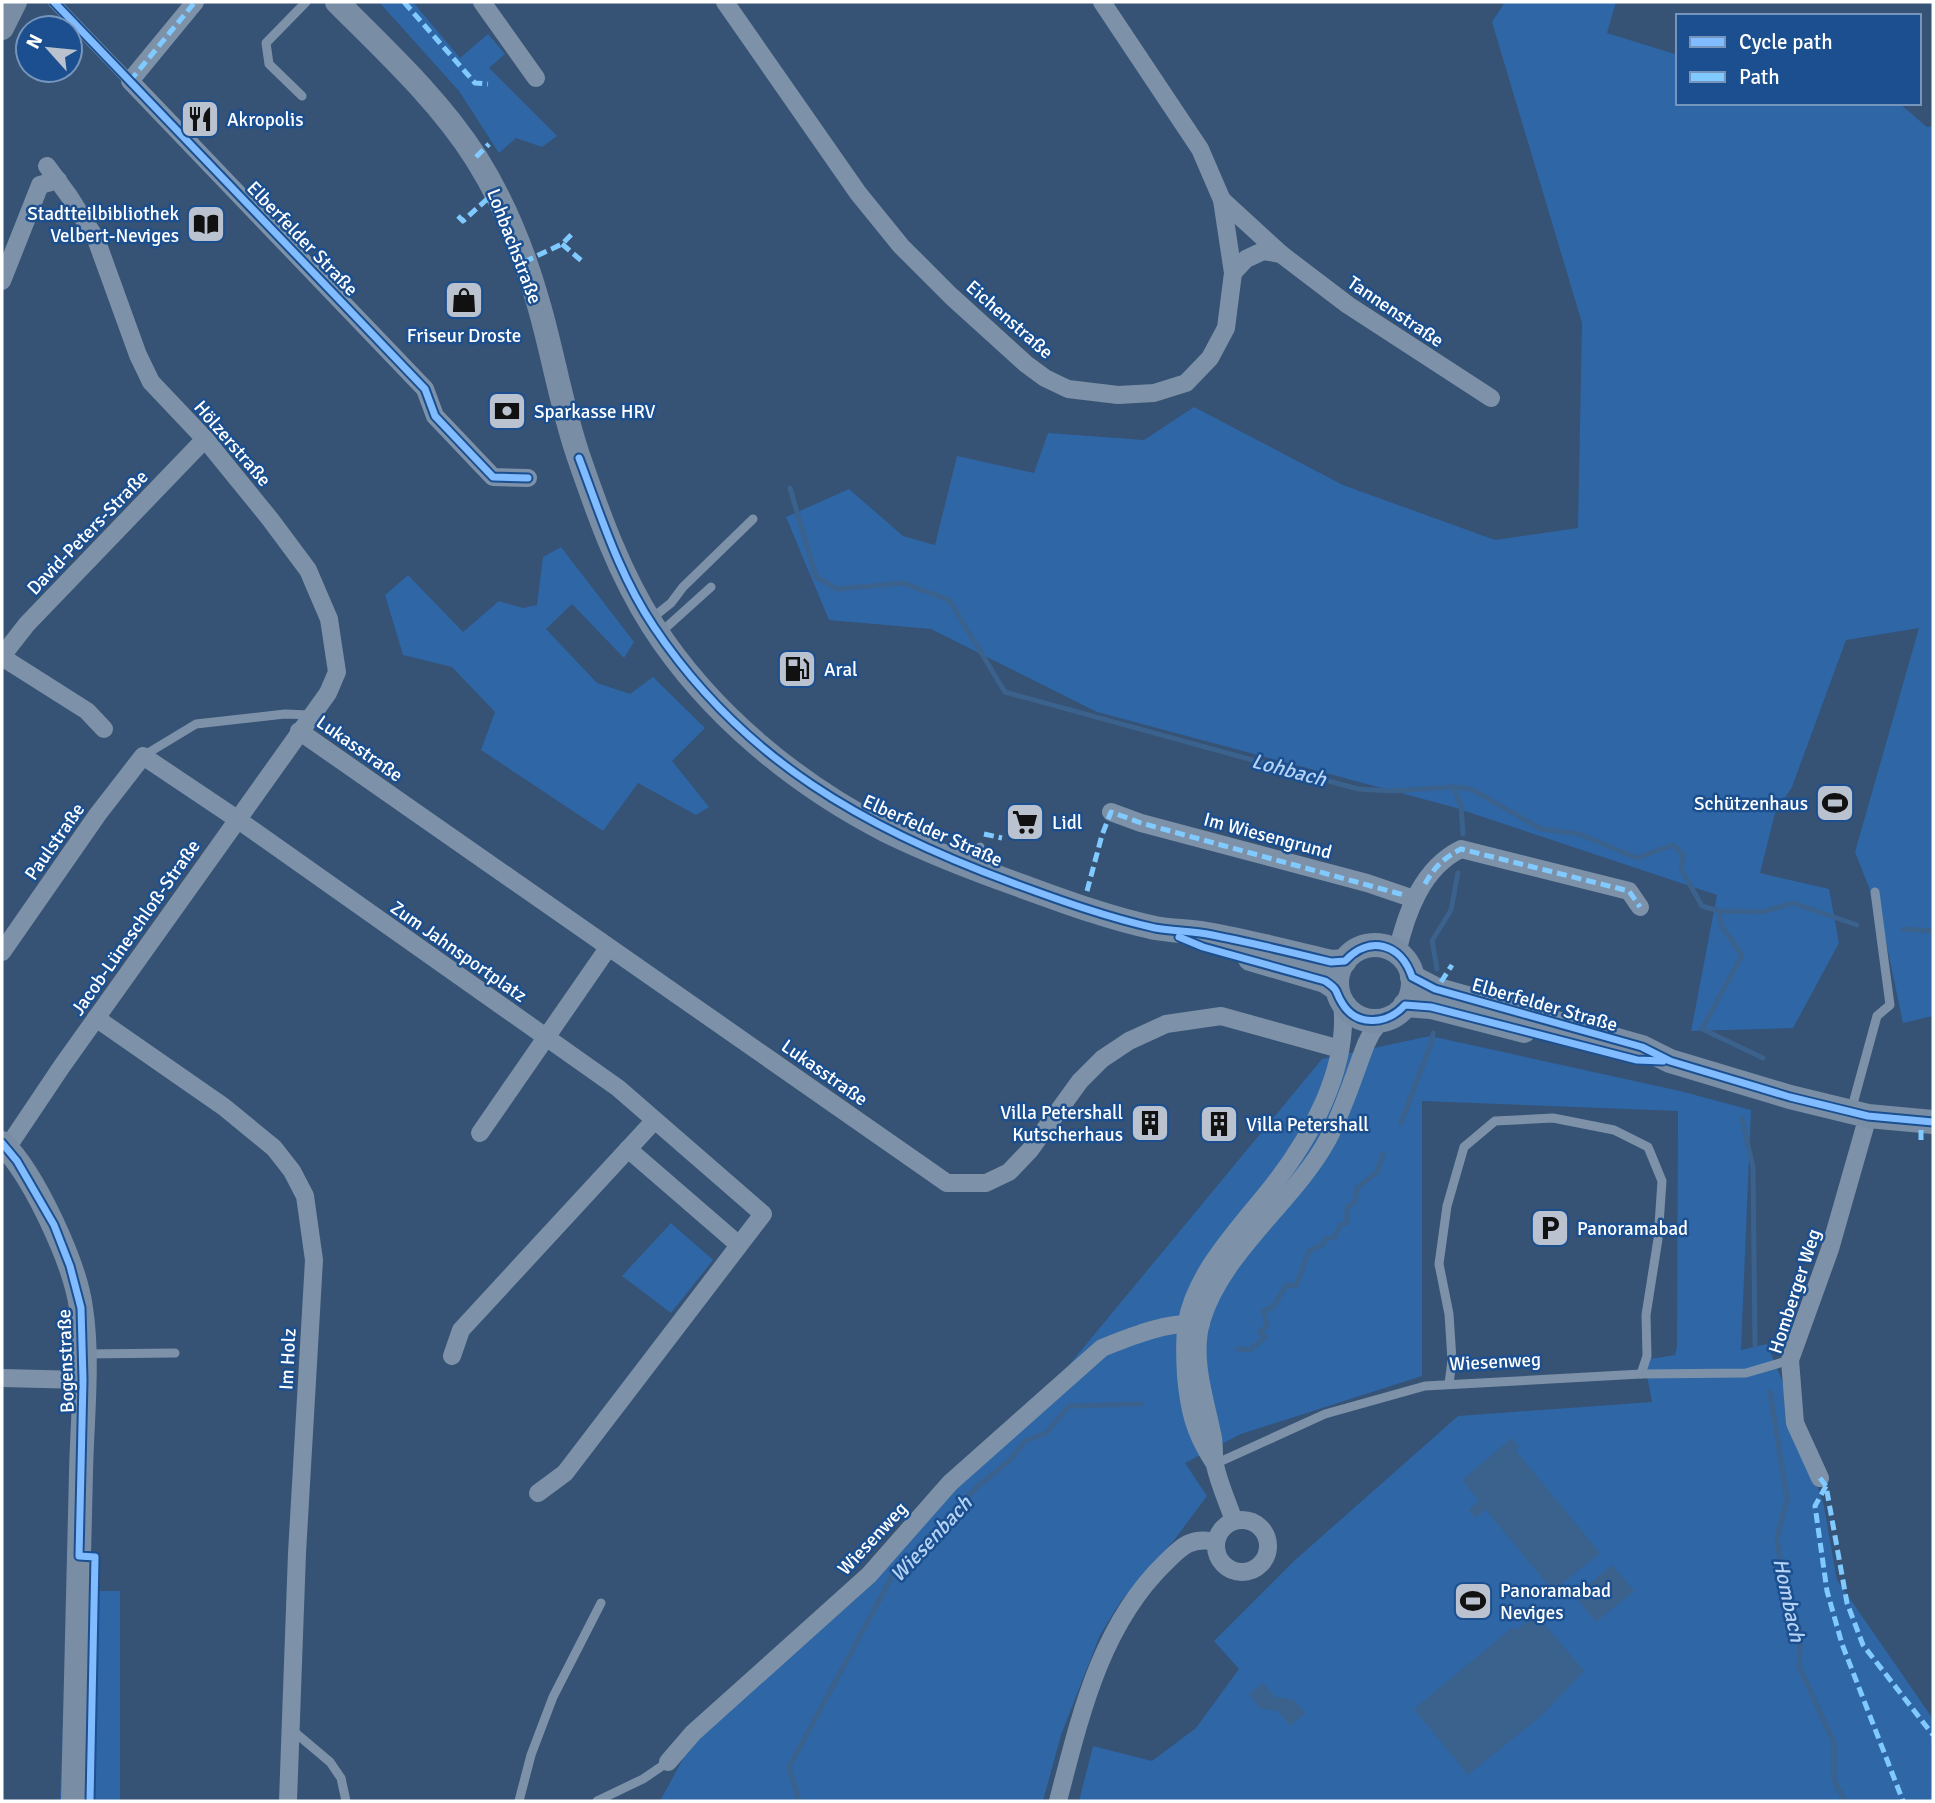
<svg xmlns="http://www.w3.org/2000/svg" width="1935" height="1803" viewBox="0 0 1935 1803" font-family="Signika,sans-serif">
  <rect width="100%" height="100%" fill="#365274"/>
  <!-- green -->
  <g fill="#2f66a5">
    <polygon points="379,2 413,2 460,58 488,34 505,54 489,68 557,136 542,147 516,138 499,153 459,91"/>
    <polygon points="1505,2 1616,2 1607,33 1678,55 1678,103 1899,103 1927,127 1933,126 1933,1016 1903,1023 1881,918 1855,852 1919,628 1846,640 1792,787 1775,813 1760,873 1829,889 1839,943 1793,1028 1691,1031 1717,895 1453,807 1097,712 931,629 829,620 786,517 849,489 903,536 935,545 957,456 1034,473 1048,433 1144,440 1194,407 1343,485 1495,540 1578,528 1582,323 1492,22"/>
    <polygon points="561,547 634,642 624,658 572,604 546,629 597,683 630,694 653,677 705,728 672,761 709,807 696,815 638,783 603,831 481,750 495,712 452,667 403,655 385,595 408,575 463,632 499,601 523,608 537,605 543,557"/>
    <polygon points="1430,1036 1680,1091 1751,1110 1741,1350 1767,1344 1782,1380 1824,1506 1837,1580 1933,1719 1933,1801 1079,1801 1093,1746 1152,1761 1196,1728 1239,1669 1214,1641 1294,1561 1458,1416 1652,1402 1644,1360 1675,1355 1677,1346 1678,1111 1422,1101 1422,1376 1241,1434 1185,1463 1207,1496 1175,1539 1121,1601 1100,1635 1061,1735 1043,1801 660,1801 690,1746 857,1598 910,1535 1036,1405 1322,1059"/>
    <polygon points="671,1223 713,1260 671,1313 622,1276"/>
    <polygon points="68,1591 120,1591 120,1801 60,1801"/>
  </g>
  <!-- water -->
  <g fill="#3b618d">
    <polygon points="1512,1438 1519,1447 1516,1451 1600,1553 1553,1591 1486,1510 1475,1518 1469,1510 1479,1501 1462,1480"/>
    <polygon points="1612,1565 1634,1591 1596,1622 1575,1596"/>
    <polygon points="1537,1615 1584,1671 1541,1716 1468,1775 1414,1709 1513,1627 1516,1630"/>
    <polygon points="1263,1683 1275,1697 1292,1699 1306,1713 1290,1726 1278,1711 1260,1709 1249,1694"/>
  </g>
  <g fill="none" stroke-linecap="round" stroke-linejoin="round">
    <!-- stream -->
    <g stroke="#3b618d" stroke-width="5">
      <polyline points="790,488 816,577 837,589 903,583 949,600 1005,692 1358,789 1391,791 1453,787 1471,789 1541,829 1579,834 1637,858 1673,845 1683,855 1681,869 1702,906 1719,911 1762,912 1793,903 1857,925"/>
      <polyline points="1453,787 1461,806 1463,834"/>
      <polyline points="1719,911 1722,927 1742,955 1702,1029 1763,1058"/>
      <polyline points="1903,929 1933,931"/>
      <polyline points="1437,969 1432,941 1451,910 1458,873"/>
      <polyline points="1742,1119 1753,1167 1755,1345"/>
      <polyline points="1401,1123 1432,1041 1433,1033"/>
      <polyline points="1238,1349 1250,1350 1265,1337 1260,1332 1267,1326 1264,1311 1274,1306 1286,1285 1296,1286 1309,1251 1323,1244 1325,1239 1335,1237 1340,1225 1347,1223 1347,1208 1355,1202 1357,1188 1377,1172 1383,1154"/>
      <polyline points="1770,1392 1787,1499 1777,1538 1785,1596 1801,1632 1799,1666 1834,1743 1834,1780 1845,1801"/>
      <polyline points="799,1801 789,1767 894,1573 976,1488 1011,1459 1025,1441 1046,1433 1069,1406 1141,1404"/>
    </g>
    <!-- service -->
    <g stroke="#7d92a8" stroke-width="9">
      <polyline points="302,96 269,64 266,43 306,2"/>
      <polyline points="651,619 671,603 683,587 753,519"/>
      <polyline points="660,633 711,587"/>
      <polyline points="143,756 196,724 285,714 310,715"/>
      <polyline points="971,864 980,847"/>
      <polyline points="1851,1111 1877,1016 1890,1005 1875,892"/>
      <polyline points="85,1354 175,1353"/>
      <polyline points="1449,1384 1452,1360 1449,1314 1439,1264 1447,1206 1464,1147 1495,1121 1553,1118 1614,1130 1648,1147 1662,1181 1658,1239 1646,1315 1647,1356 1641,1374"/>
      <polyline points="1215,1464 1325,1414 1425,1386 1641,1374 1746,1373 1790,1360"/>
      <polyline points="292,1730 330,1762 341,1778 346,1801"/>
      <polyline points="519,1801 531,1755 553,1697 601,1603"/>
      <polyline points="597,1801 643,1779 668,1762"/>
    </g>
    <!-- pedestrian -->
    <polyline stroke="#7d92a8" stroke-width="12" points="54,2 130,81"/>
    <!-- minor -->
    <g stroke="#7d92a8" stroke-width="18">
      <polyline points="195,2 130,81 425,389 435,416 493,477 528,478"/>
      <polyline points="482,2 536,78"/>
      <polyline points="725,2 858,193 901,246 951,296 1026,364 1045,378 1068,389 1118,395 1154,393 1186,383 1210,358 1226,328 1233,273 1222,200 1200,149 1102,2"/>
      <polyline points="1222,200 1281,254"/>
      <polyline points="1233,273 1246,259 1263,251 1281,254 1348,305 1491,398"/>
      <polyline points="2,281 40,185 58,180"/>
      <polyline points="2,656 27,624 205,439"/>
      <polyline points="2,657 87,711 104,729"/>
      <polyline points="299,731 947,1183 986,1183 1009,1172 1030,1150 1080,1081 1102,1059 1129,1041 1166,1024 1221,1016 1340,1049"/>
      <polyline points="1111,812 1141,823 1367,883 1414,899"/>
      <polyline points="2,952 98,814 143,756 237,819 618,1088 763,1214 565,1473 538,1493"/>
      <path d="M1397 953C1406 913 1422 868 1461 849L1629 891 1640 907"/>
      <polyline points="96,1018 224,1107 274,1148 292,1171 305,1196 314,1260 297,1553 288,1801"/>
      <polyline points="480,1133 608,948"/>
      <polyline points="7,1148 62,1066 328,693 337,672 329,619 308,570 270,519 205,439 151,382 138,355 96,239 69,196 47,166"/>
      <polyline points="628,1149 739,1245"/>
      <polyline points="452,1356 461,1330 654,1121"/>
      <polyline points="2,1378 83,1380"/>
      <path d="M1213 1461C1194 1432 1189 1409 1186 1376 1185 1359 1184 1340 1187 1322 1195 1273 1241 1226 1271 1188 1310 1139 1350 1068 1342 1003"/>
      <polyline points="1820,1478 1795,1423 1790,1360 1830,1249 1868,1116"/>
      <circle cx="1242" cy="1546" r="26"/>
      <path d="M1234 1521C1228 1503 1219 1484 1215 1465 1213 1455 1215 1444 1212 1433 1205 1399 1191 1358 1201 1322 1222 1251 1294 1202 1328 1139 1344 1109 1354 1075 1366 1044L1372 1032 1381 1020"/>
      <path d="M668 1762 693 1733 869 1575 950 1483 1102 1348C1132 1336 1168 1321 1201 1324"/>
      <path d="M1058 1801C1080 1717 1100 1626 1165 1563 1181 1547 1191 1536 1216 1542"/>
    </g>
    <!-- secondary -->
    <g stroke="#798da4" stroke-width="24">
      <path d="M337 2C386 51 439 100 476 158 504 202 524 253 538 302 553 353 561 405 578 455 598 513 619 573 653 626 709 713 795 784 887 831 930 852 974 869 1019 885 1063 901 1108 918 1155 928 1172 931 1189 931 1207 934 1248 941 1290 952 1331 962L1345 961"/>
      <polyline points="2,28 15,2"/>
      <circle cx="1375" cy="983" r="38"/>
      <polyline points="1250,959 1325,981 1337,989"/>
      <polyline points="1412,977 1435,989 1642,1047 1670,1061 1790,1097 1868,1116 1933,1122"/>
      <polyline points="1405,1005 1431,1007 1524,1031"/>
      <path d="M2 1143C34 1175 75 1263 81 1308 89 1359 82 1421 81 1473 78 1582 76 1692 73 1801"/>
    </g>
    <!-- quiet -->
    <g stroke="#80caff" stroke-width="5" stroke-dasharray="10 5" stroke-linecap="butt">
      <polyline points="404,2 475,83 488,84"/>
      <polyline points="130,81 195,2"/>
      <polyline points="476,157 489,144"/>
      <polyline points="458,216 463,221 496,191"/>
      <polyline points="562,244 583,262"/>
      <polyline points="524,262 562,244 572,234"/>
      <polyline points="984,834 1002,838"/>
      <path d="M1425 884C1434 867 1444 858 1461 849L1629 891 1640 907"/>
      <polyline points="1087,891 1102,835 1111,812 1141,823 1404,895"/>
      <polyline points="1441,982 1452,965"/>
      <polyline points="1921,1140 1921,1121"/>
      <polyline points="1820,1478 1826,1486 1847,1603 1863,1645 1933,1735"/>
      <polyline points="1826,1486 1815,1506 1827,1591 1842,1644 1903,1801"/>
    </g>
    <!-- cycleway casing -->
    <g stroke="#1b4f8f" stroke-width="11">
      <g id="cycleway">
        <polyline points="54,2 425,389 435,416 493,477 528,478"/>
        <path d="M579 458C601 516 619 575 654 627 743 760 866 829 1013 883 1059 900 1106 917 1155 928 1172 931 1190 931 1207 934 1249 942 1290 952 1331 962L1345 961C1369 935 1401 943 1412 977L1435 989 1642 1047 1670 1061 1790 1097 1868 1116 1933 1122"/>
        <path d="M1179 937 1203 947 1325 981C1340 991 1334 990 1342 1003 1357 1028 1388 1024 1405 1005L1431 1007 1637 1060 1663 1061"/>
        <polyline points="2,1143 17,1161 54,1225 70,1266 81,1308 83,1380 79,1556 95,1557 90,1801"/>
      </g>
    </g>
    <!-- cycleway -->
    <use href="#cycleway" stroke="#80bcff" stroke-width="7"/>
  </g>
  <!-- icons -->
  <defs>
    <g id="restaurant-square" transform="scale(2.0125)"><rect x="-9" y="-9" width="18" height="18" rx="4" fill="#b9c2ce" stroke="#1b4f8f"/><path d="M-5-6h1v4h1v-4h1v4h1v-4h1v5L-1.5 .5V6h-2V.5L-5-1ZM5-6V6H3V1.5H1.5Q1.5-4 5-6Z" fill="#111"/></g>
    <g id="library-square" transform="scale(2.0125)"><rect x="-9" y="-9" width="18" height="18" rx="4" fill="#b9c2ce" stroke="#1b4f8f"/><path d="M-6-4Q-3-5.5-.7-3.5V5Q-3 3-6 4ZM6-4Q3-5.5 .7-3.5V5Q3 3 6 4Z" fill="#111"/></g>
    <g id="shop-square" transform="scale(2.0125)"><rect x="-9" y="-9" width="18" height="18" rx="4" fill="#b9c2ce" stroke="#1b4f8f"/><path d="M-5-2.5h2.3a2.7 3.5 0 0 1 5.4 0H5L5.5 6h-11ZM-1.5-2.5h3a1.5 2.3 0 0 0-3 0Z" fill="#111"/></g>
    <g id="bank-square" transform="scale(2.0125)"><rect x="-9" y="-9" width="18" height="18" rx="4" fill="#b9c2ce" stroke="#1b4f8f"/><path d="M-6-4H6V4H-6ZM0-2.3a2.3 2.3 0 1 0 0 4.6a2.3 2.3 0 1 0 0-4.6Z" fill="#111"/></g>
    <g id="fuel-square" transform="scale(2.0125)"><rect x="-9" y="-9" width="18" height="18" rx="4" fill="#b9c2ce" stroke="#1b4f8f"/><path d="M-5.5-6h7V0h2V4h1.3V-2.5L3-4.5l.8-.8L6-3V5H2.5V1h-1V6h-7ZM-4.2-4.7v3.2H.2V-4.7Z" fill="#111"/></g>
    <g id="stadium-square" transform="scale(2.0125)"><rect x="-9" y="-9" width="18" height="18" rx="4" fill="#b9c2ce" stroke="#1b4f8f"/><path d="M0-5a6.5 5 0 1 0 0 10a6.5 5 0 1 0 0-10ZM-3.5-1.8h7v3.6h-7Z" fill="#111"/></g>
    <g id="supermarket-square" transform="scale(2.0125)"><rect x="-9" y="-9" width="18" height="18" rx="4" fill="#b9c2ce" stroke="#1b4f8f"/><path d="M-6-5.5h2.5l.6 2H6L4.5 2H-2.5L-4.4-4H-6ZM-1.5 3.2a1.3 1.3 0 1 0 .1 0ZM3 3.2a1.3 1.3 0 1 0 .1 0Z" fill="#111"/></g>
    <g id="building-square" transform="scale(2.0125)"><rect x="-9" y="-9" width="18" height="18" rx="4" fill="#b9c2ce" stroke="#1b4f8f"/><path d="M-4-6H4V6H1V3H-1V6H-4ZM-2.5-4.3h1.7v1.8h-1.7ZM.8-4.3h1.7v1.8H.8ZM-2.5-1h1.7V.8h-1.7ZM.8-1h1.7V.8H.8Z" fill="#111"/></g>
    <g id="parking-square" transform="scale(2.0125)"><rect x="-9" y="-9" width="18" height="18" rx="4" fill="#b9c2ce" stroke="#1b4f8f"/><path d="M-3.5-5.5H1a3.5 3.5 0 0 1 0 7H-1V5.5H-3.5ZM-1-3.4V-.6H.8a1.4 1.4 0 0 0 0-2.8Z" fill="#111"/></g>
  </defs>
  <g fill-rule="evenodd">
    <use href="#restaurant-square" x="200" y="119"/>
    <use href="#library-square" x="206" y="224"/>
    <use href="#shop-square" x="464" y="300"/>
    <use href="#bank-square" x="507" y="411"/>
    <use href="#fuel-square" x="797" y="669"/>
    <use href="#stadium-square" x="1835" y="803"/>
    <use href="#supermarket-square" x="1025" y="822"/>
    <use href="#building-square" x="1150" y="1123"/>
    <use href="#building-square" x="1219" y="1124"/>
    <use href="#parking-square" x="1550" y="1228"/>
    <use href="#stadium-square" x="1473" y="1601"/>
  </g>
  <g text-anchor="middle" stroke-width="5" stroke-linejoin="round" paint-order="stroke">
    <!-- poi labels -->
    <g font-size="19" fill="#fff" stroke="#1b4f8f" text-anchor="start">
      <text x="227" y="126">Akropolis</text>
      <text x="179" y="220" text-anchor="end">Stadtteilbibliothek<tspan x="179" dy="22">Velbert-Neviges</tspan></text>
      <text x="464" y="342" text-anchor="middle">Friseur Droste</text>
      <text x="534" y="418">Sparkasse HRV</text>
      <text x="824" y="676">Aral</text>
      <text x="1808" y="810" text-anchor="end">Schützenhaus</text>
      <text x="1052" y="829">Lidl</text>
      <text x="1123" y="1119" text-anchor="end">Villa Petershall<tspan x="1123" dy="22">Kutscherhaus</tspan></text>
      <text x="1246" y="1131">Villa Petershall</text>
      <text x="1577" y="1235">Panoramabad</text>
      <text x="1500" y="1597">Panoramabad<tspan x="1500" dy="22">Neviges</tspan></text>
    </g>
    <!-- street labels -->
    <g font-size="19" fill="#fff" stroke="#1b4f8f">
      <text transform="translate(303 238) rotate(46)" y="7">Elberfelder Straße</text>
      <text transform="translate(515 246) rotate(69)" y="7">Lohbachstraße</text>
      <text transform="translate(1396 311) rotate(34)" y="7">Tannenstraße</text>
      <text transform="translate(1010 319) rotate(41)" y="7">Eichenstraße</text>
      <text transform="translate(233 443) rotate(49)" y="7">Hölzerstraße</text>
      <text transform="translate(87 532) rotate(-46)" y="7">David-Peters-Straße</text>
      <text transform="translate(360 748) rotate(35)" y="7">Lukasstraße</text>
      <text transform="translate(933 830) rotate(24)" y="7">Elberfelder Straße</text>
      <text transform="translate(1268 835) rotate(15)" y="7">Im Wiesengrund</text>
      <text transform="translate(54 841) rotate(-55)" y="7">Paulstraße</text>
      <text transform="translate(135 927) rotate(-55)" y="7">Jacob-Lüneschloß-Straße</text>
      <text transform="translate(459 951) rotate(35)" y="7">Zum Jahnsportplatz</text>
      <text transform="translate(1545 1004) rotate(16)" y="7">Elberfelder Straße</text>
      <text transform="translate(825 1072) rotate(35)" y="7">Lukasstraße</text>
      <text transform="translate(1794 1291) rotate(-72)" y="7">Homberger Weg</text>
      <text transform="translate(287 1359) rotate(-87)" y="7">Im Holz</text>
      <text transform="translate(65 1361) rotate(-92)" y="7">Bogenstraße</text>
      <text transform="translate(1495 1361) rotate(-3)" y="7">Wiesenweg</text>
      <text transform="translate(872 1538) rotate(-47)" y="7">Wiesenweg</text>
    </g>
    <!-- water labels -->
    <g font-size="21" font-style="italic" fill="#b5d3f5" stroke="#1b4f8f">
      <text transform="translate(1289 770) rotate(15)" y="7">Lohbach</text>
      <text transform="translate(931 1539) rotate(-47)" y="7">Wiesenbach</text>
      <text transform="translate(1789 1600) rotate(78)" y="7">Hombach</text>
    </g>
  </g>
  <!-- border -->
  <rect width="1935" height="1803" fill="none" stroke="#ffffff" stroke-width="7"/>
  <!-- legend -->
  <rect x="1676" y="14" width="245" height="91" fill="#1b4f8f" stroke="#7695bc" stroke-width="2"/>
  <rect x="1690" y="37" width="35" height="10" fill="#80bcff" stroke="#7695bc" stroke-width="2"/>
  <text x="1739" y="49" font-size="21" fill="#ffffff">Cycle path</text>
  <rect x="1690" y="72" width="35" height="10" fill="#80caff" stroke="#7695bc" stroke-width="2"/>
  <text x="1739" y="84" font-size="21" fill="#ffffff">Path</text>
  <!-- north arrow -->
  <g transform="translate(49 49) rotate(297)"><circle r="33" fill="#1b4f8f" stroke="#7695bc" stroke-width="2"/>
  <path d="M0-5L12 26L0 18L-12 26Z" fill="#b9c2ce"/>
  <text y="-10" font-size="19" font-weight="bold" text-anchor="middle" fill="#ffffff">N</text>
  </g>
</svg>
